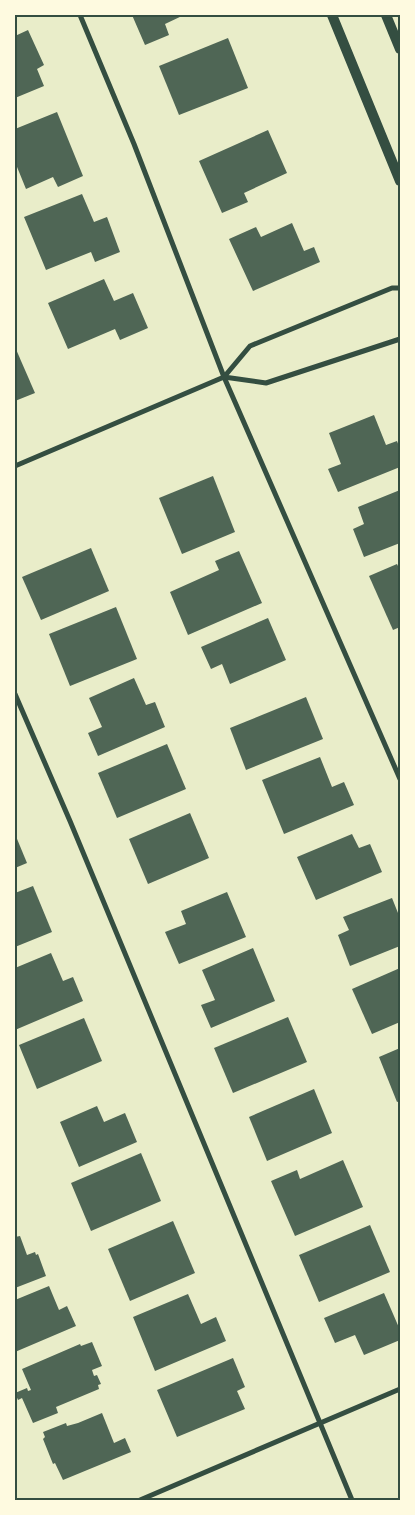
<svg xmlns="http://www.w3.org/2000/svg" width="415" height="1515" viewBox="0 0 415 1515" font-family="'Public Sans',sans-serif">
  <rect width="100%" height="100%" fill="#e9edc9"/>
  <!-- building -->
  <g fill="#4f6655">
    <polygon points="132,15 184,15 165,24 169,35 145,45"/>
    <polygon points="28,30 44,65 37,69 44,86 15,98 15,36"/>
    <polygon points="228,38 248,88 179,115 159,66"/>
    <polygon points="57,112 83,176 58,187 53,177 26,189 15,162 15,129"/>
    <polygon points="268,130 287,173 244,193 248,202 222,213 199,161"/>
    <polygon points="82,194 94,222 107,217 120,252 95,262 91,252 46,270 24,217"/>
    <polygon points="292,223 304,251 314,247 320,262 253,291 229,239 256,227 261,237"/>
    <polygon points="104,279 114,301 133,293 148,328 120,340 115,329 68,349 48,303"/>
    <polygon points="15,347 35,393 15,401"/>
    <polygon points="374,415 386,445 397,441 400,449 400,467 338,492 328,469 341,464 329,433"/>
    <polygon points="213,476 235,532 182,554 159,498"/>
    <polygon points="400,490 400,543 364,557 353,529 364,524 358,507"/>
    <polygon points="91,548 109,591 41,620 22,577"/>
    <polygon points="239,551 262,603 188,635 170,592 219,570 215,561"/>
    <polygon points="397,564 400,570 400,627 393,630 369,576"/>
    <polygon points="116,607 137,659 70,686 49,634"/>
    <polygon points="268,618 286,660 230,684 222,664 211,669 201,647"/>
    <polygon points="134,678 146,705 155,702 165,727 98,756 88,733 102,727 89,698"/>
    <polygon points="306,697 323,739 246,770 230,728"/>
    <polygon points="167,744 186,789 117,818 98,773"/>
    <polygon points="320,757 332,787 344,782 354,805 284,834 262,780"/>
    <polygon points="190,813 209,858 148,884 129,839"/>
    <polygon points="15,834 27,863 15,868"/>
    <polygon points="352,834 359,848 370,844 382,872 316,900 297,857"/>
    <polygon points="33,886 52,932 15,947 15,893"/>
    <polygon points="227,892 246,937 179,964 165,932 186,924 181,911"/>
    <polygon points="392,898 400,918 400,946 350,966 338,935 349,930 343,917"/>
    <polygon points="253,948 275,1001 211,1028 201,1005 215,1000 202,970"/>
    <polygon points="51,953 63,981 73,977 83,1001 15,1030 15,968"/>
    <polygon points="400,968 400,1022 372,1034 352,989"/>
    <polygon points="288,1017 307,1062 233,1093 214,1048"/>
    <polygon points="84,1018 102,1061 37,1089 19,1045"/>
    <polygon points="400,1048 400,1101 397,1102 379,1057"/>
    <polygon points="314,1089 332,1133 267,1161 249,1117"/>
    <polygon points="97,1106 104,1122 125,1113 137,1142 79,1167 60,1122"/>
    <polygon points="141,1153 161,1201 91,1231 71,1183"/>
    <polygon points="343,1160 363,1207 295,1236 271,1181 297,1170 300,1179"/>
    <polygon points="173,1221 195,1273 130,1301 108,1249"/>
    <polygon points="370,1225 390,1272 319,1302 299,1255"/>
    <polygon points="20,1236 27,1255 35,1252 36,1255 38,1254 46,1276 15,1288 15,1237"/>
    <polygon points="49,1286 59,1310 67,1306 76,1326 15,1352 15,1300"/>
    <polygon points="384,1293 400,1330 400,1340 364,1355 355,1335 335,1343 324,1318"/>
    <polygon points="188,1294 201,1324 216,1317 226,1341 155,1371 133,1317"/>
    <polygon points="92,1342 102,1366 92,1370 94,1376 97,1375 101,1384 98,1385 99,1389 56,1407 58,1413 33,1423 22,1398 18,1400 15,1393 27,1388 28,1391 31,1390 22,1369 80,1344 81,1346"/>
    <polygon points="233,1358 245,1387 237,1391 245,1409 177,1437 157,1390"/>
    <polygon points="102,1413 114,1443 125,1438 131,1452 63,1480 55,1463 53,1464 43,1439 45,1437 43,1432 66,1423 67,1426 78,1423"/>
  </g>
  <g fill="none" stroke-linecap="round" stroke-linejoin="round">
    <!-- minor -->
    <g stroke="#344e41" stroke-width="5">
      <polyline points="80,15 134,144 224,377 400,779"/>
      <polyline points="224,377 266,383 400,339"/>
      <polyline points="15,466 224,377 250,346 392,288 400,288"/>
      <polyline points="15,694 70,821 352,1500"/>
      <polyline points="140,1500 400,1389"/>
    </g>
    <!-- secondary -->
    <g stroke="#344e41" stroke-width="10">
      <polyline points="332,15 400,181"/>
      <polyline points="386,15 400,49"/>
    </g>
  </g>
  <!-- border -->
  <rect width="415" height="1515" fill="none" stroke="#fefae0" stroke-width="32"/>
  <rect x="16" y="16" width="383" height="1483" fill="none" stroke="#344e41" stroke-width="2"/>
</svg>
